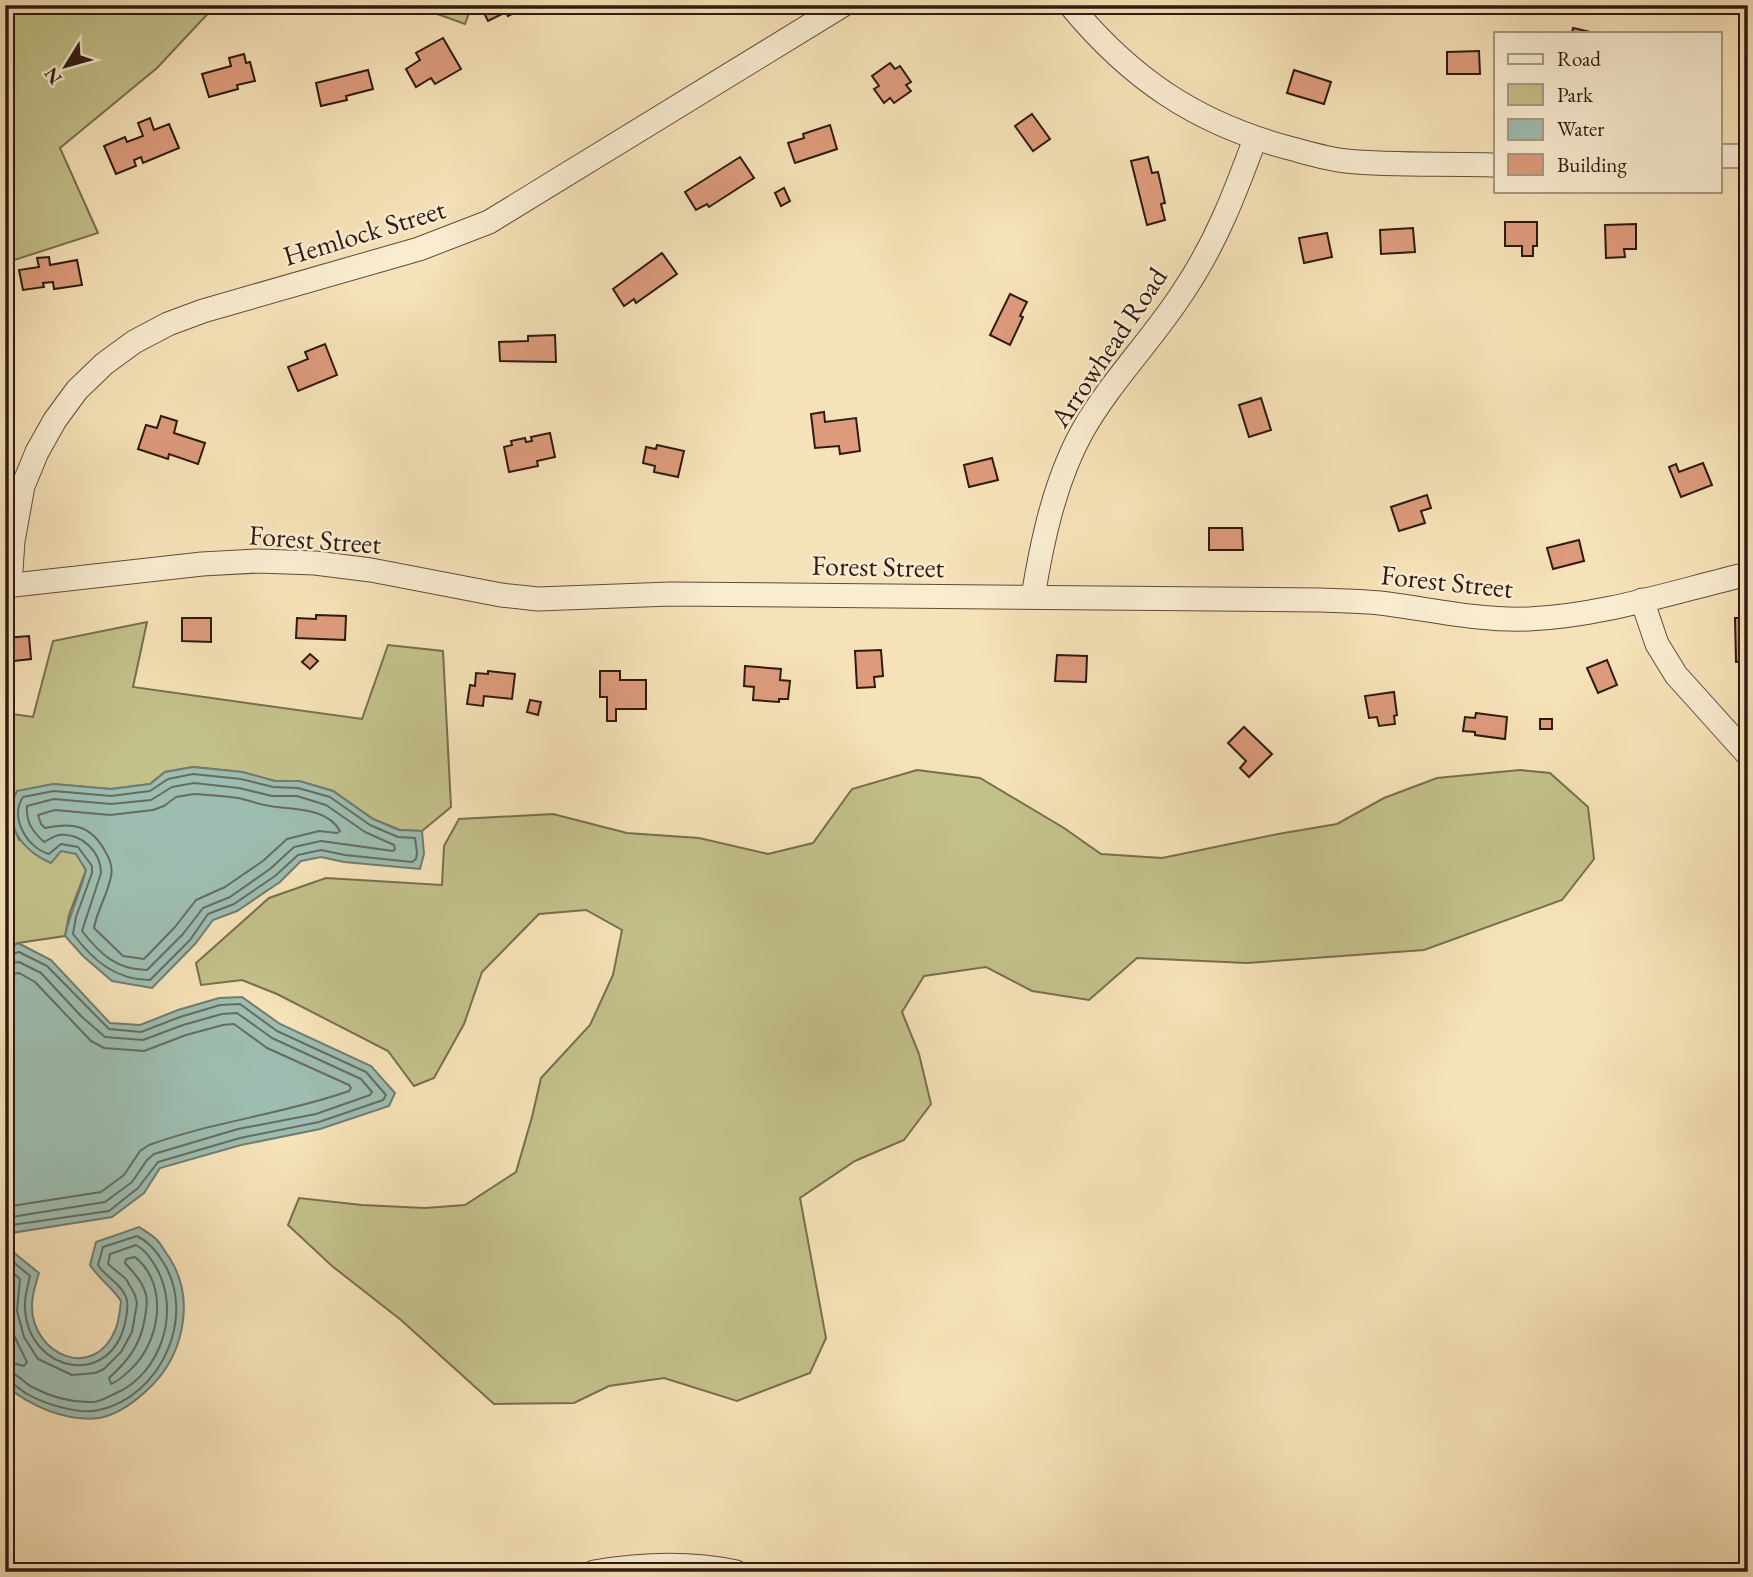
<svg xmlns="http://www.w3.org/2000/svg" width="1753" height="1577" viewBox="0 0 1753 1577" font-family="'EB Garamond',serif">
  <rect width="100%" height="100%" fill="#f6e2b8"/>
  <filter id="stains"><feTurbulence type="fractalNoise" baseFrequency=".00286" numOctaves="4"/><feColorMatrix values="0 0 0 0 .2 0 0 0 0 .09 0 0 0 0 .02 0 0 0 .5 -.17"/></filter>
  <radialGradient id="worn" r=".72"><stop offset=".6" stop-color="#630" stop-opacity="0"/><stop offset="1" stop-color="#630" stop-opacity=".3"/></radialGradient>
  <!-- green -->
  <g fill="#c3c18a" stroke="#786e4e" stroke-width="2">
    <polygon points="5,5 216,5 157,68 60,148 98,233 5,263"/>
    <polygon points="412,5 472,5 465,24"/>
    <polygon points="147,622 133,687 362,719 388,645 443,651 451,807 422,831 400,830 373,819 333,791 299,781 275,781 242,772 193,767 165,772 150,784 111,789 53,784 11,803 11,819 19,840 77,854 86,870 69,915 65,936 18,943 5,950 5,713 33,717 53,641"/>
    <polygon points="917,770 980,778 1064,828 1101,854 1162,858 1278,834 1337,824 1384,798 1437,778 1520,770 1550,773 1588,807 1594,859 1562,900 1424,950 1247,963 1137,958 1089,1000 1032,991 986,967 924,976 902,1012 919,1054 931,1104 904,1140 855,1161 800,1198 826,1338 810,1373 737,1401 664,1378 609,1386 574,1403 494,1404 401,1320 332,1266 288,1225 299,1198 362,1205 425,1208 465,1205 516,1172 532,1117 541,1078 590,1025 613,975 622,930 586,910 539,914 482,972 464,1024 434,1078 414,1086 388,1051 277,994 242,980 201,985 196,963 269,898 326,878 442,885 444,846 459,819 553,814 627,833 699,838 768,854 813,843 852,789"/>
  </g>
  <!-- water -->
  <g fill="#9dbdb0" stroke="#717c71" stroke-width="2">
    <path d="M193 767 242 772 275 781H299L333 791 373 819 399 830 422 831 424 854 420 869 344 862 321 857 301 861 280 882 237 911 213 920 195 944 152 988 112 981 83 956 65 936C70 913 80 893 86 870L76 854 61 851 51 863C21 850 1 822 17 791L53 784 111 789 150 784 165 772Z"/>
    <polygon points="18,943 51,960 110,1023 140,1025 178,1010 219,998 242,997 280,1024 371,1066 395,1093 389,1106 320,1129 241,1145 160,1168 144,1193 112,1217 5,1234 5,950"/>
    <path d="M139 1227C145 1231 152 1235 157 1240 161 1244 165 1252 169 1257 197 1301 183 1359 145 1392 133 1403 116 1415 99 1418 66 1422 30 1406 5 1385V1250L8 1248 39 1273C36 1283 32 1294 32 1305 31 1355 95 1383 116 1328 119 1320 120 1310 121 1301 112 1287 99 1279 90 1265L96 1242Z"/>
  </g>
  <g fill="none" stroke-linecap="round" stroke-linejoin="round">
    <!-- shore -->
    <g stroke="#666c61" stroke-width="2">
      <path d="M193 774 241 779 273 787 298 788 330 797 370 825 398 837 415 838 417 853 416 859 412 862 345 855 321 850 298 855 275 876 234 904 208 914 190 940 150 980C115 980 93 960 73 934L76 917 92 873V866L78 847 61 844 49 854C27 848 9 817 23 797L54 791 111 796 150 791 168 779Z"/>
      <path d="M194 783 239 788 272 796H297L326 805 365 832 394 845 395 849 393 851 321 841 294 847 270 869 230 897 203 908 183 934 147 970C117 970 100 954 82 931L101 873C101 851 81 833 59 835 53 836 49 840 44 842 32 831 26 822 27 806L54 799 111 804 151 800 172 787Z"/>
      <path d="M194 794C209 795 224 796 238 798 249 800 260 805 270 806 293 810 327 807 340 831L337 833 319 831 287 839 263 861 225 887 196 900 175 927 144 959 123 956 94 928C97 910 108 894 111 876 113 867 110 859 105 851 91 825 72 822 45 828L41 824 38 815 55 810 110 815 153 810 164 806 176 797Z"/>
      <polyline points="5,956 19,952 47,966 109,1029 141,1032 180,1017 220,1005 240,1004 277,1031 366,1072 386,1095 383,1100 319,1122 240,1138 158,1162 138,1188 109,1211 5,1226"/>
      <polyline points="5,964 19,962 41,973 81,1016 105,1037 143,1040 183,1025 222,1014 237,1013 272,1038 361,1079 372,1092 370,1095 316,1114 238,1129 154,1154 147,1160 132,1182 105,1202 5,1218"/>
      <path d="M5 975 19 973 35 982 91 1041 104 1048 144 1051 186 1035 223 1025 234 1024 267 1048 349 1085 351 1088 349 1091C284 1114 215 1121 149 1145L140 1151 124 1175 101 1192 5 1207"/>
      <path d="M5 1255 30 1276C28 1286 24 1297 25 1308 28 1374 114 1390 126 1318 127 1311 129 1303 126 1297 120 1282 106 1278 98 1265L103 1247 137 1236C149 1242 156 1250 163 1262 197 1315 162 1396 99 1410 79 1415 45 1404 27 1394 19 1390 15 1382 5 1381"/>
      <path d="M135 1257C170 1285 160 1344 129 1371 123 1376 119 1381 111 1384L109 1378C129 1360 141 1344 145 1317 146 1310 148 1302 146 1295 143 1282 133 1272 125 1263L126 1259Z"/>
      <path d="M5 1266 20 1279 17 1311 24 1337 38 1359 72 1375 95 1373 104 1369 121 1352 132 1332 137 1303 135 1295 126 1279 108 1264 110 1254 136 1245C145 1250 149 1256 154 1264 182 1307 163 1374 114 1394 108 1397 101 1401 94 1402 73 1403 51 1397 32 1387 22 1382 18 1372 5 1372"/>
      <path d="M5 1280 9 1284C4 1321 11 1330 27 1362L24 1366 5 1361"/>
    </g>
  </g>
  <!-- building -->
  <g fill="#dd9b7c" stroke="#2e1a12" stroke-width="2">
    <polygon points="480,5 528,5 508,16 506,12 488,21"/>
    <polygon points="1573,28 1595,33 1572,33"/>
    <polygon points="443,38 461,69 435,84 431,78 416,87 406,69 420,60 416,53"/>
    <polygon points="1479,51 1480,74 1447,74 1447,52"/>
    <polygon points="244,54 246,63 250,62 255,81 237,85 238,89 209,97 202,74 231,66 229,58"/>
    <polygon points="890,63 895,69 900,66 911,82 906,85 911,91 894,103 890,98 884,103 874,89 879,86 872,76"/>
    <polygon points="368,70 373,89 346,96 347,100 321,106 316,83"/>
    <polygon points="1294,70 1331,82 1324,104 1287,93"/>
    <polygon points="1032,114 1050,139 1033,151 1015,126"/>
    <polygon points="150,118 154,130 169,124 179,148 143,163 141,157 134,160 136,166 116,174 104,146 125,137 127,142 143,136 138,123"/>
    <polygon points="830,125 837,149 795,163 788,143 804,138 803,134"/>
    <polygon points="740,157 754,178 709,207 707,204 696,210 685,192"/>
    <polygon points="1148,157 1152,173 1158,172 1165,203 1161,204 1165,220 1147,225 1131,161"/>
    <polygon points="784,188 790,201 781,206 775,193"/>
    <polygon points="1505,222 1537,222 1537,246 1533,246 1533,256 1522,256 1522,246 1505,246"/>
    <polygon points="1636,224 1636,249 1624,249 1625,257 1606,258 1605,225"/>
    <polygon points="1413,228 1415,252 1381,254 1380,230"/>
    <polygon points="1327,233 1332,257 1304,263 1299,238"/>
    <polygon points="662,253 677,274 636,303 634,299 624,306 613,289"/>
    <polygon points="49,257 50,265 77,260 82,285 54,289 53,282 43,283 44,287 23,290 19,270 39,267 37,258"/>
    <polygon points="1010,294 1027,302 1020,316 1023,317 1010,345 990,335"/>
    <polygon points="555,335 556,362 500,361 499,342 528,341 528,336"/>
    <polygon points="325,344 337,375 298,391 288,367 308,359 305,352"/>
    <polygon points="1261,398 1271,430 1249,437 1239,405"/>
    <polygon points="824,412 825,422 856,418 860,451 840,454 839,446 815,448 811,414"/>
    <polygon points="161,416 177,421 174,433 205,443 198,464 169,454 168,459 138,449 146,425 157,428"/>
    <polygon points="550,433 555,457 537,461 538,466 509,472 504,447 512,445 511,441 525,438 526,442 532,441 531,437"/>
    <polygon points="657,445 684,451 678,477 654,472 655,466 643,463 646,447 656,449"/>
    <polygon points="992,458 998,480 969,487 964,465"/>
    <polygon points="1703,463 1712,485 1681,497 1669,467 1676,464 1679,472"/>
    <polygon points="1427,495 1431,508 1421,511 1425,523 1399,531 1391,507"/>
    <polygon points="1209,528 1242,528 1243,550 1209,550"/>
    <polygon points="1579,540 1584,561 1553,569 1547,548"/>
    <polygon points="316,615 346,616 345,640 296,638 297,618 316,619"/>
    <polygon points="182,618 211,618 211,642 182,641"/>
    <polygon points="1735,618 1748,618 1748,661 1736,662"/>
    <polygon points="29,636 31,659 5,662 5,638"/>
    <polygon points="881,650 883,676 874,677 875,687 857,688 855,651"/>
    <polygon points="310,654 318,661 310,669 302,662"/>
    <polygon points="1057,655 1087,656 1086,682 1055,681"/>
    <polygon points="1607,660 1617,685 1598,693 1587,668"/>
    <polygon points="745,666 781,669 780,680 790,681 788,699 779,699 779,702 753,700 754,687 744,686"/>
    <polygon points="488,671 515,674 512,699 484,696 483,706 467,704 470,685 475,686 476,673 488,674"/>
    <polygon points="600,671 620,671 620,680 646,680 646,709 616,709 616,721 607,721 607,697 600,697"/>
    <polygon points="1394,692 1397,715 1394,716 1395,724 1379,726 1377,717 1369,718 1365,696"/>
    <polygon points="530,700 541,702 538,715 527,712"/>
    <polygon points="1476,713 1507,717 1505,739 1475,735 1475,732 1463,731 1465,717 1475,718"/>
    <rect x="1540" y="719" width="12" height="10"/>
    <polygon points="1244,727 1272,754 1249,777 1240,768 1246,761 1228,743"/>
  </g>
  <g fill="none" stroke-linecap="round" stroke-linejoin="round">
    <!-- minor casing -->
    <g stroke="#604c3c" stroke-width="25">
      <g id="minor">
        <path d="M1070 5C1131 79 1196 123 1289 148 1308 153 1327 159 1346 161 1396 166 1446 163 1496 165"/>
        <polyline points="1720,156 1748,156"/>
        <polyline points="10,585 13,541 23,486 37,452 55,420 77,390 104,364 134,342 168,324 203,311 419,249 489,222 843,5"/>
        <path d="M5 586 202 564 258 561 315 563 371 570 501 595 538 599 670 594 1321 600C1341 601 1361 601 1380 603 1429 609 1479 621 1529 619 1603 616 1676 591 1748 574"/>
        <path d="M1033 597C1042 541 1055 480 1083 430 1111 381 1152 340 1183 292 1216 243 1235 193 1255 139"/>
        <polyline points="1642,600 1657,644 1676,675 1748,755"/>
        <path d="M594 1572C641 1564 690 1562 736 1572"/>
      </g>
    </g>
    <!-- minor -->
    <use href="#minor" stroke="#f9ecd1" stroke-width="23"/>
  </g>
  <g text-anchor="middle" stroke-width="5" stroke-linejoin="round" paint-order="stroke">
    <!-- street labels -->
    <g font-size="28" fill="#2e1a12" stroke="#f9ecd1">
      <text transform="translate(364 232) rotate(-17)" y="10">Hemlock Street</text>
      <text transform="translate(1108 347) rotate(-56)" y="10">Arrowhead Road</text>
      <text transform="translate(315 539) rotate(4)" y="10">Forest Street</text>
      <text transform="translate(878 566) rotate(1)" y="10">Forest Street</text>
      <text transform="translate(1447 581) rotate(6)" y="10">Forest Street</text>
    </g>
  </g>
  <!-- margin -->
  <rect width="1753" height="1577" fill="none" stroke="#f6e2b8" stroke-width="28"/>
  <rect x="7" y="7" width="1739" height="1563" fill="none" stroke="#2e1a12" stroke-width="3.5"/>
  <rect x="14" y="14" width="1725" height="1549" fill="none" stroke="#2e1a12" stroke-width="2"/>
  <!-- legend -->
  <rect x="1494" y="32" width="228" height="161" fill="#f9ecd1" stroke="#a89885" stroke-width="2"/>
  <rect x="1508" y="54" width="35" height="10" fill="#f9ecd1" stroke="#a89885" stroke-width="2"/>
  <text x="1557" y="66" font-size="21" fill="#2e1a12">Road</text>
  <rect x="1508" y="84" width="35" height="21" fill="#c3c18a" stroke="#a89885" stroke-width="2"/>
  <text x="1557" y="102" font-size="21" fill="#2e1a12">Park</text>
  <rect x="1508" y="119" width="35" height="21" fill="#9dbdb0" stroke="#a89885" stroke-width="2"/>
  <text x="1557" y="136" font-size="21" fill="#2e1a12">Water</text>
  <rect x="1508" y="154" width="35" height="21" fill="#dd9b7c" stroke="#a89885" stroke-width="2"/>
  <text x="1557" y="172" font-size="21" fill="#2e1a12">Building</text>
  <!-- north arrow -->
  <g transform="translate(66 66) rotate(233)" stroke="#f9ecd1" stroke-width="5" paint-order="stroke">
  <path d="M0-5L12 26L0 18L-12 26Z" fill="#2e1a12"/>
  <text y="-10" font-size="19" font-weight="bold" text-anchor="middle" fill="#2e1a12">N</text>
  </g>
  <rect width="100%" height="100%" filter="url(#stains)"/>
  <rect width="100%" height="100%" fill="url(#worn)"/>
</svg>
